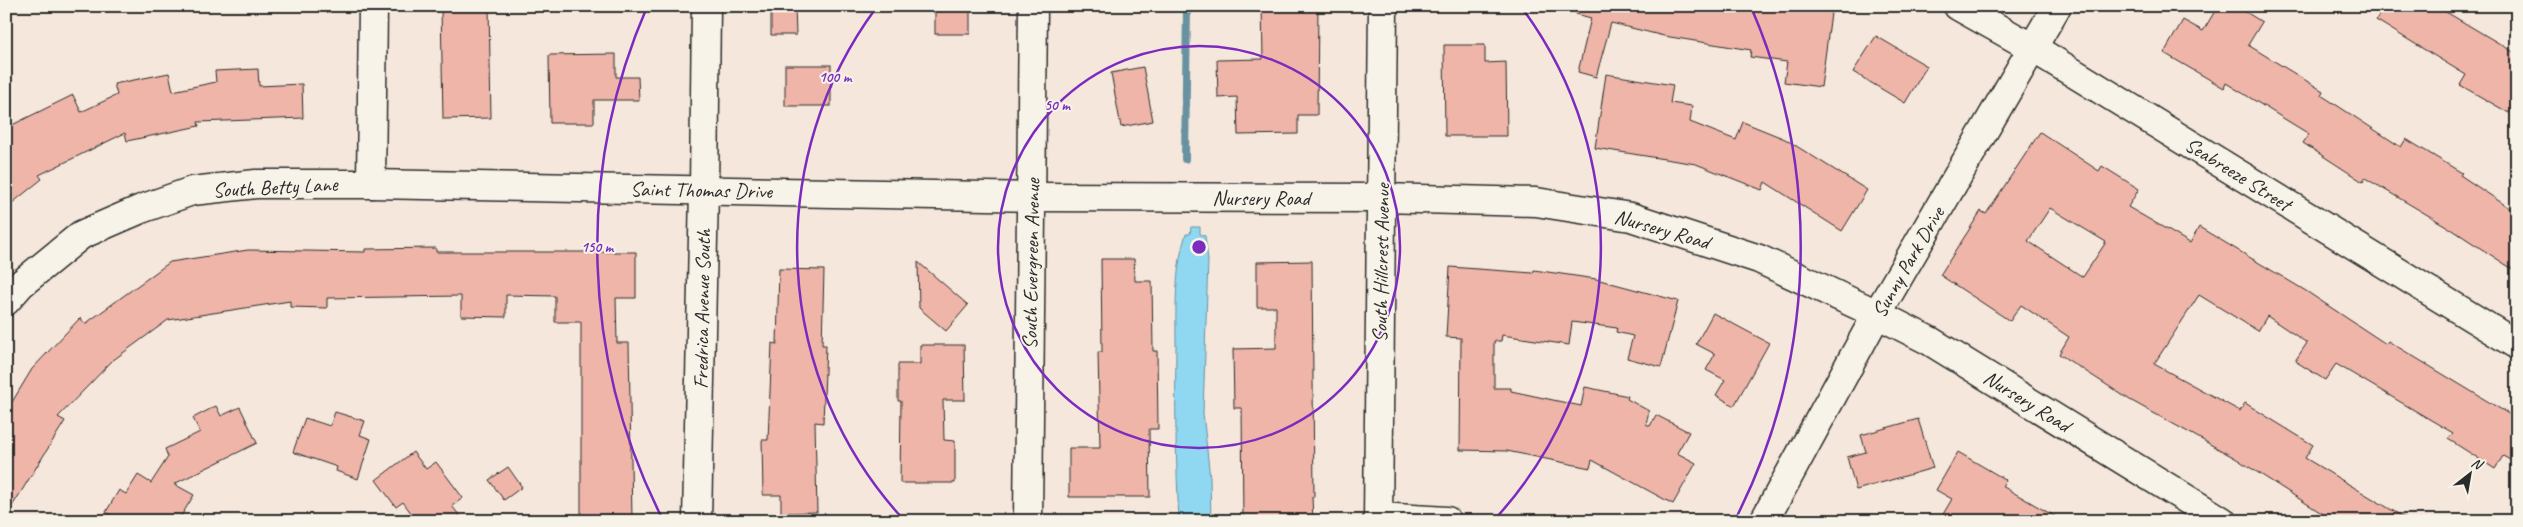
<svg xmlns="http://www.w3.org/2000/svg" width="2523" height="527" viewBox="0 0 2523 527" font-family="Caveat,sans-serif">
  <rect width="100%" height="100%" fill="#f5e7db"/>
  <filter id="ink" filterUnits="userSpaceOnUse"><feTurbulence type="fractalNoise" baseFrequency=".02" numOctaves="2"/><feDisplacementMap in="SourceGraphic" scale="10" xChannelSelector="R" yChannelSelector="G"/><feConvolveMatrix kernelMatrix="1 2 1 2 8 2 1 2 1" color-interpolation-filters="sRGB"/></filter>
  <g filter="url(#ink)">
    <!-- water -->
    <path fill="#90d7f2" stroke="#6892a2" d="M1191 227H1200V234L1205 236 1208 260 1203 413 1210 478 1211 521H1179C1176 463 1175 406 1176 348 1176 310 1174 271 1186 234H1190Z"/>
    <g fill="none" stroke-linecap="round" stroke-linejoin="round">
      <!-- stream -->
      <polyline stroke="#6892a2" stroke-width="8" points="1185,159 1187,6"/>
    </g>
    <!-- building -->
    <g fill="#efb5a8" stroke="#2b2b2b" fill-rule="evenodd">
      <polygon points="441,6 489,6 491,118 443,119"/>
      <polygon points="771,6 795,6 796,35 771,35"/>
      <rect x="935" y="6" width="35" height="28"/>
      <polygon points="1262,6 1318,6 1317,115 1298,115 1298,134 1238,135 1237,97 1218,98 1217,60 1263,59"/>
      <polygon points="1577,6 1832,6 1821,87 1784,82 1787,62 1750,57 1751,50 1664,36 1611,23 1596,77 1578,72 1591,18 1576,14"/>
      <polygon points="2218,6 2236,6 2262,22 2248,45 2323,91 2321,95 2401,147 2406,139 2462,173 2460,175 2517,213 2517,272 2448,227 2365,178 2363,182 2303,143 2309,134 2226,83 2224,88 2164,53 2183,20 2203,31"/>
      <polygon points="2384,6 2436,6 2517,54 2517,99 2509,113 2460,85 2466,75 2376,20"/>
      <polygon points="1876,36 1927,66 1905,103 1853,72"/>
      <polygon points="1444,45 1485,45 1485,63 1506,62 1507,136 1445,136"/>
      <polygon points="616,54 616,77 638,77 639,100 594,100 594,123 550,123 549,55"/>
      <rect x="785" y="65" width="46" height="41"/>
      <polygon points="1143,67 1153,121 1121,127 1111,73"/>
      <polygon points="258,69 259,86 302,84 303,118 198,122 199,126 127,141 125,133 39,175 42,179 6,208 6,128 73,95 81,112 117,95 114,84 169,73 173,91 216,82 215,71"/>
      <polygon points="1606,74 1673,85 1670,103 1692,106 1690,122 1736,140 1743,122 1785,139 1867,190 1842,231 1765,182 1762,190 1696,164 1595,148"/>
      <path d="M2040 132 2099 171 2102 166 2139 189 2128 207 2190 243 2199 227 2306 291 2386 344 2388 341 2517 419V464L2503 456 2495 469 2448 439 2453 433 2336 364 2325 380 2295 361 2307 343 2267 316 2258 331 2199 295 2154 364 2240 411 2245 403 2313 445 2305 458 2410 521H2334L2235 458 2130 400 2059 354 2069 337 2021 305 2010 321 1940 275 1981 211 1986 214ZM2050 208 2106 242 2083 277 2028 241Z"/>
      <polygon points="436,248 436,252 636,252 636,298 616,298 617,343 629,343 632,520 581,520 581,322 555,322 555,296 506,295 506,317 461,316 461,296 327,298 327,308 290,307 290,301 168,320 112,361 58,417 65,421 6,516 6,412 32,369 80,318 85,324 170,262 248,250 365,252 365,249"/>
      <polygon points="1101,259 1134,259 1135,281 1152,281 1153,351 1157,351 1158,429 1149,429 1150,497 1069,497 1069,448 1100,448 1098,352 1102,352"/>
      <polygon points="1312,261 1314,497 1312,497 1313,521 1243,521 1242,408 1234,408 1233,349 1276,348 1276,307 1257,307 1257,262"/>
      <polygon points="918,262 968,305 946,331 919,308"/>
      <polygon points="1450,267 1533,273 1534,270 1596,279 1678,301 1661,367 1627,358 1633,336 1616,332 1617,328 1572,322 1569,345 1502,335 1501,341 1494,341 1494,388 1511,388 1511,391 1581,406 1585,387 1628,396 1627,399 1649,411 1646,424 1650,426 1656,415 1689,432 1677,453 1696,463 1673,504 1592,460 1590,468 1507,451 1460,450 1461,338 1446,337"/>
      <polygon points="779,269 824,270 822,345 826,345 823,423 815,422 817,512 781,513 781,495 763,495 762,440 768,440 772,343 777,344"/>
      <polygon points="1713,313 1769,343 1734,406 1716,395 1725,380 1706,370 1715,354 1696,344"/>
      <polygon points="920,345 964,345 965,400 943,400 944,440 955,441 955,483 900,483 901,401 898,401 898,364 920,364"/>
      <polygon points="216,406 221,416 240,407 257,443 174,484 194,495 178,521 120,521 106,512 119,490 126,494 138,475 151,483 168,457 165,449 200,432 193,418"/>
      <polygon points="335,412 365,421 360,435 371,439 358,479 336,471 337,467 293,452 305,418 330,426"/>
      <polygon points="1918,419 1933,468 1856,490 1847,457 1866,452 1861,435"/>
      <polygon points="413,452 426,469 436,462 463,498 452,506 464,521 417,521 403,502 396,507 376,480"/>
      <polygon points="1958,452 2006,480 2002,486 2063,521 1939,521 1952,499 1936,490"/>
      <polygon points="508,467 522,487 504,500 489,480"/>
    </g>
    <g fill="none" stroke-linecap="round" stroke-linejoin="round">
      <!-- minor casing -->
      <g stroke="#2b2b2b" stroke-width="31">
        <g id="minor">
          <polyline points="1958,6 2033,48 2517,345"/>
          <polyline points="371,184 373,6"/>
          <polyline points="6,301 21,284 81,235 141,209 192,191 256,184 371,184 1032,197 1382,198 1536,202 1631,217 1759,259 1877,314 1930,341 2222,521"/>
          <polyline points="1378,517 1447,521"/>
          <polyline points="697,521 704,190 706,6"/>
          <polyline points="1028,521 1033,6"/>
          <polyline points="1378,521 1383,6"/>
          <polyline points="1764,521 1877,314 2057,6"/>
        </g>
      </g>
      <!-- minor -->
      <use href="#minor" stroke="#f7f3e8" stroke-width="28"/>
    </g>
  </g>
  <!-- distance rings -->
  <g fill="none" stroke="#7b2cbf" stroke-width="2.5">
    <circle cx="1199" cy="247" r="201"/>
    <path d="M903 519A402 402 0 0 1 876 8M1522 8A402 402 0 0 1 1495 519"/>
    <path d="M663 520A602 602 0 0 1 647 7M1751 7A602 602 0 0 1 1735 520"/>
  </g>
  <g text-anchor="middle" stroke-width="4" stroke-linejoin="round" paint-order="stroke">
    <!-- street labels -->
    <g font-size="21" fill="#2b2b2b" stroke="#f7f3e8">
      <text transform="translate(2238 174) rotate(32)" y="7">Seabreeze Street</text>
      <text transform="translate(275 187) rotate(-3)" y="7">South Betty Lane</text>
      <text transform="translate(701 190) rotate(1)" y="7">Saint Thomas Drive</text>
      <text x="1261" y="205">Nursery Road</text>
      <text transform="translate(1662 229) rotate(16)" y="7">Nursery Road</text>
      <text transform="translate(1908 262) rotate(-60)" y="7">Sunny Park Drive</text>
      <text transform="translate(1381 263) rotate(-89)" y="7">South Hillcrest Avenue</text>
      <text transform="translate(1031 264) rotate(-89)" y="7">South Evergreen Avenue</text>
      <text transform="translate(702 309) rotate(-89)" y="7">Fredrica Avenue South</text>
      <text transform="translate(2027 401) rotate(32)" y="7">Nursery Road</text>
    </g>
  </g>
  <circle cx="1199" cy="247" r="8" fill="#7b2cbf" stroke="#f7f3e8" stroke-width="2.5"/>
  <g font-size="15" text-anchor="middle" font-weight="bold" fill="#7b2cbf" stroke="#f7f3e8" stroke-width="4" stroke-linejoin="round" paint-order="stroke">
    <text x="835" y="82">100 m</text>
    <text x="1057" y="110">50 m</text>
    <text x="597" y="252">150 m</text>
  </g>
  <!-- margin -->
  <rect width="2523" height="527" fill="none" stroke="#f7f3e8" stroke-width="25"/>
  <rect x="12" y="12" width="2498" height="502" fill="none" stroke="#2b2b2b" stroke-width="2" filter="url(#ink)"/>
  <!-- north arrow -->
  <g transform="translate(2470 474) rotate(31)" stroke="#f7f3e8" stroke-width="4" paint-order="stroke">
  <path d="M0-4L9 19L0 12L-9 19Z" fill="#2b2b2b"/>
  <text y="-8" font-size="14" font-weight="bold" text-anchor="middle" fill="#2b2b2b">N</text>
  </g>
</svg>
